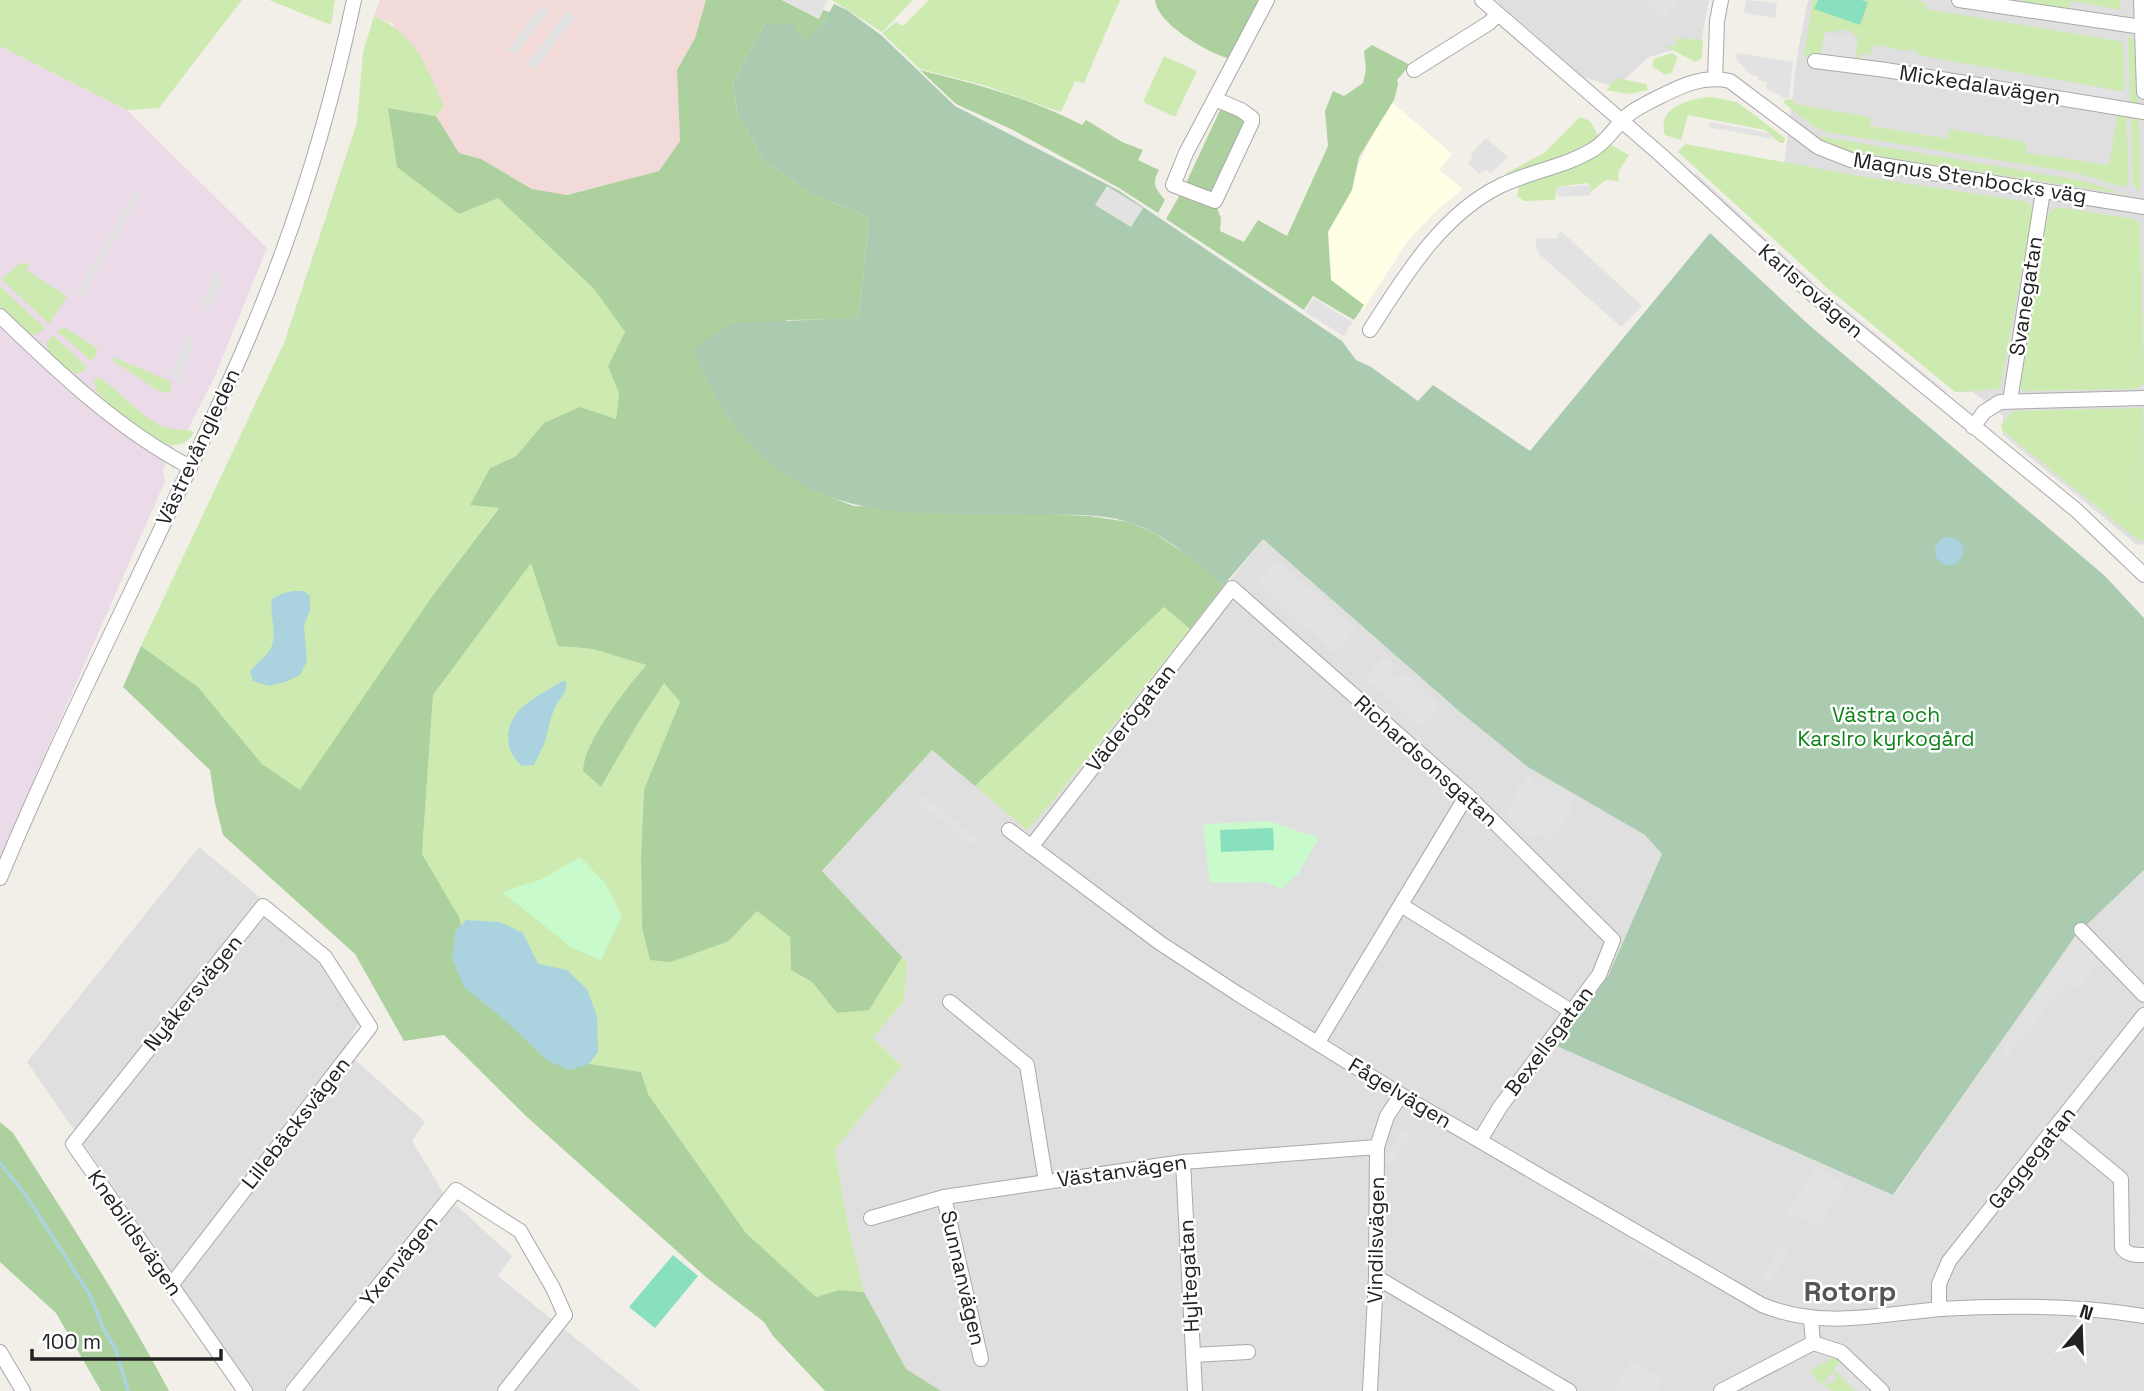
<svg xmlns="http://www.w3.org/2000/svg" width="2144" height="1391" viewBox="0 0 2144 1391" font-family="'Space Grotesk',sans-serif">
  <rect width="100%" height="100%" fill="#f2efe9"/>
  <!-- residential -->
  <g fill="#e0dfdf">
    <polygon points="1495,0 1709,0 1701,42 1649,57 1616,87 1583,77"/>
    <polygon points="1808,0 2144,0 2144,545 2136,544 2003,435 2003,416 1973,392 1956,392 1695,166 1784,166 1798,51"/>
    <polygon points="1263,539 1459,711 1528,766 1645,835 1662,854 1608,976 1557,1045 1894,1195 2076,935 2144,870 2144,1391 941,1391 906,1370 864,1292 849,1230 835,1150 902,1066 873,1038 904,1001 822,872 932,749 1026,829 1051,803"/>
    <polygon points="199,847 262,899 331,976 359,1023 344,1050 425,1122 412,1141 444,1194 512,1256 498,1276 641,1391 251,1391 168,1266 27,1062"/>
  </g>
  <!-- commercial -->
  <polygon fill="#f2dad9" points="380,0 706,0 695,38 677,70 680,141 659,171 566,195 532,189 481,159 459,153 436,116 444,107 392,23 374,16"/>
  <!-- industrial -->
  <polygon fill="#ebdbe8" points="0,46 127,110 267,248 214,378 184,437 174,444 163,471 165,481 0,857"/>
  <!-- education -->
  <polygon fill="#ffffe5" points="1388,99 1452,154 1439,170 1463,189 1436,211 1407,242 1363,310 1328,286 1327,209 1361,160"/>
  <!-- grass -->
  <g fill="#cdebb0">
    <polygon points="0,0 242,0 159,108 127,110 0,46"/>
    <polygon points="269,0 335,0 331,25"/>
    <polygon points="832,0 913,0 882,32"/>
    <polygon points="929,0 1120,0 1084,83 1075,81 1061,112 983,85 920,69 882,33 896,22 903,26"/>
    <polygon points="1813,0 1915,0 1927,3 1926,9 2119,41 2123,43 2125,88 2121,91 1918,55 1918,51 1894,49 1880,44 1877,47 1872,45 1870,55 1860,53 1858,61 1855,61 1858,37 1847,30 1825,32 1819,58 1804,56"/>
    <polygon points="2022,0 2120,0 2121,10 2071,1 2068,12 2029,4"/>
    <path d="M374 16C416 34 427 67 444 107L436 116 389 108 498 198 594 289 625 332 608 366 619 394 616 419 544 423 516 456 490 468 470 505 499 507 433 595 300 791 262 764 198 687 141 646 284 343 357 123 363 52Z"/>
    <polygon points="2128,35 2136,42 2138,106 2130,104"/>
    <polygon points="1676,38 1703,40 1702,58 1695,62 1665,46 1676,46"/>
    <polygon points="1672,53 1678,57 1672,72 1665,75 1652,66 1654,59"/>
    <polygon points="1164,56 1197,71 1175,117 1143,102"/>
    <polygon points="1617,78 1646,84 1648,90 1629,94 1606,90"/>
    <path d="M1710 97 1737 102 1785 138 1784 143H1780L1765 130 1688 115 1681 140 1665 135C1656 107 1689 99 1710 97Z"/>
    <polygon points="1785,99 1794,100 1794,104 1870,117 1870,126 1948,139 1950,129 2026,142 2026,153 2109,165 2117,116 2126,117 2129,183 2123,187 2077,173 1826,132 1813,126 1784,103"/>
    <polygon points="2131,116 2136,117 2139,124 2140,191 2133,185"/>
    <polygon points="1580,117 1590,121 1599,137 1567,157 1508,176 1505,174 1544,153"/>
    <polygon points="1818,136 2084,181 2123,194 1847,151 1827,143"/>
    <path d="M1609 144 1629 155 1619 170 1618 182C1605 176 1600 185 1591 192L1590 185 1587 183 1557 187 1555 200 1524 201 1517 196 1519 186 1575 166Z"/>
    <polygon points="1685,144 1859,176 2028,202 2033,209 2000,389 1955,392 1826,287 1678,152"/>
    <polygon points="2056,207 2135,219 2140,224 2144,383 2137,389 2023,391 2017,385 2048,215"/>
    <polygon points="26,263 29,264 26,270 67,296 49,324 1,279 20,264"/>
    <polygon points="0,286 45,328 36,335 30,334 0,306"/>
    <polygon points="64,327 97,348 97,354 91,361 57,331"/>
    <path d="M53 335 84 364 86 370 76 374C65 368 50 356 46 344Z"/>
    <polygon points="113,357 170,381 171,391 168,393 159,391 113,361"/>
    <path d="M98 377C119 390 135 411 156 423 168 431 182 428 194 432 173 471 114 409 96 391L94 381Z"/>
    <polygon points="2143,408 2144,541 2138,540 2002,430 2001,425 2013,411"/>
    <path d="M531 562 558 646 593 649 646 665C626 689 583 741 583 771L601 787 637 725 664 682 680 702 644 789 641 856 642 928 650 960 729 941 757 911 790 937 791 970 812 982 837 1013 869 1009 902 957 907 962 904 1001 873 1038 902 1066 835 1150 849 1230 864 1292 839 1290 816 1297 746 1233 648 1094 641 1072 571 1061 473 977 422 854 433 695Z"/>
    <polygon points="1164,607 1190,629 1051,803 1027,830 975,786"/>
    <polygon points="1837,1355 1841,1359 1834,1370 1855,1391 1833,1391 1824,1386 1829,1382 1831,1384 1837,1377 1831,1372 1822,1385 1810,1372"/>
  </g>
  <!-- forest -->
  <g fill="#add19e">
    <path d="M706 0H782L819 19 823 10 830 12 825 20 804 43 765 24 733 82 737 112 764 161 809 192 869 218 859 319 788 320 692 350C704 373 715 401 731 421 764 463 803 489 854 506L1089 516 1129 522 1154 533 1189 556 1223 586 1190 629 1164 607 975 786 932 750 822 871 902 957 869 1010 837 1013 812 982 791 970 790 937 757 911 729 941 671 962 650 960 642 928 641 856 644 789 680 702 664 683 637 725 601 787 583 771C583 742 626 689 646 665L593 649 558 646 531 563 433 695 422 854 459 917 473 977 571 1061 641 1072 648 1094 746 1233 816 1297 839 1290 864 1292 906 1369 941 1391H825L773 1336 764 1322 707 1278 527 1117 444 1035 404 1041 355 954 223 835 215 803 210 770 123 687 141 646 198 687 262 764 300 790 433 595 499 508 470 505 490 468 516 456 544 423 580 407 616 419 619 394 608 366 625 332 594 289 498 198 459 214 397 167 388 108 436 116 459 153 481 159 532 189 567 195 659 171 680 141 677 70 695 38Z"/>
    <path d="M1155 0H1258L1230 59C1208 53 1157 24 1155 0Z"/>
    <polygon points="1372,45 1410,65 1397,80 1398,85 1394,100 1359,157 1352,190 1328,232 1331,280 1364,305 1354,320 1313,296 1304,310 1166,219 1181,193 1205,201 1217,208 1221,218 1220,231 1244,242 1258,220 1287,236 1328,146 1325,111 1333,91 1344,96 1363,83 1366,70 1364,51"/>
    <path d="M920 70C975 84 1031 98 1082 125L1086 120 1122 142 1143 150 1138 160 1159 170C1151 184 1156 189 1165 200L1158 213 1119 188 1013 130 956 104Z"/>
    <polygon points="1221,108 1248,119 1214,195 1190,186 1187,181"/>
    <path d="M0 1122 13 1133C67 1218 122 1302 169 1391H101L56 1313 0 1262Z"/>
  </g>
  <!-- cemetery -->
  <path fill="#aacbaf" d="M834 4 847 10 881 35 955 106 1118 190 1342 341 1356 360 1371 367 1418 401 1433 385 1530 451 1710 233 1809 325 2105 576 2144 618V870L2076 935 1893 1195 1557 1046 1608 976 1662 854 1645 835 1528 767 1459 711 1263 539 1223 586C1196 562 1167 535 1131 523 1101 512 1058 515 1025 515 908 512 809 526 730 420 714 399 704 373 691 350L731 323 859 318 869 218 809 192 764 161 737 112 733 82 765 24H793L804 42 825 20Z"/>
  <!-- park -->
  <g fill="#c8facc">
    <polygon points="1269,821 1319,838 1298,874 1281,889 1266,882 1210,883 1203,824"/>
    <polygon points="580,857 605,883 622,916 601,960 572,948 502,892 540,880"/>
  </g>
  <!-- pitch -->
  <g fill="#88e0be">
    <polygon points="1818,0 1861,0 1868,2 1860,25 1814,9"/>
    <polygon points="1273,828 1274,850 1221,852 1220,830"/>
    <polygon points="673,1255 698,1276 655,1328 629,1307"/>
  </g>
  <!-- parking -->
  <g fill="#e2e2e2">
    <polygon points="783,0 828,0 819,18"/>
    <polygon points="1651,0 1680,0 1664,19 1647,5"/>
    <polygon points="1746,0 1777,3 1775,18 1744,13"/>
    <polygon points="541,6 549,12 515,55 507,50"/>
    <polygon points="568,10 576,17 535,70 527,64"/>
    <polygon points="1825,34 1857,40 1853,61 1821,55"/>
    <polygon points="1737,53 1793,62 1789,98 1784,98 1766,88 1767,82 1758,80 1758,76 1751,75 1736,59"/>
    <polygon points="2063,82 2122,92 2121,101 2060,91"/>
    <polygon points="1709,122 1770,133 1773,139 1708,127"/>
    <polygon points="1486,138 1508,157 1491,173 1486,170 1479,174 1468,163 1473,156 1471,154"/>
    <polygon points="1692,174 1697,174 1812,281 1812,287"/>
    <polygon points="1590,185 1591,195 1558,197 1557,187"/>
    <polygon points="1107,186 1143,208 1131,227 1095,205"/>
    <polygon points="134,192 140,196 82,298 76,294"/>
    <polygon points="1561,231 1642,306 1621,327 1538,253 1535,238 1556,239"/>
    <polygon points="215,270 223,280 208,313 202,302"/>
    <polygon points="1825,292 1946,391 1947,397 1819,293"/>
    <polygon points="1314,298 1352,322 1344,336 1305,312"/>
    <polygon points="189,333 194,343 180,380 176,383 172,373"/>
    <polygon points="1277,560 1356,629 1335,653 1256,583"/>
    <polygon points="1384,655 1396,665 1390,673 1397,679 1403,672 1441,705 1421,728 1364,678"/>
    <polygon points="1529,775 1538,784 1548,780 1577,797 1570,802 1574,809 1548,841 1538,832 1530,840 1504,814 1514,804 1515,791"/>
    <polygon points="925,797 978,839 971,844 915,800"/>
    <polygon points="2076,936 2084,941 2098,963 2079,989 2068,981 2007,1057 2000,1050"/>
    <polygon points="1403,1128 1411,1133 1391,1165 1384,1160"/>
    <polygon points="1818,1166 1846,1185 1817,1229 1797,1216 1793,1221 1785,1215"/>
    <polygon points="1635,1237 1670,1260 1666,1267 1630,1244"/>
    <polygon points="1781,1246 1789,1251 1769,1283 1761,1278"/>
    <polygon points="1630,1360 1664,1380 1657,1391 1622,1391 1615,1387"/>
    <polygon points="1840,1363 1872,1391 1858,1391 1834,1370"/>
  </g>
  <!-- water -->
  <g fill="#aad3df">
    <circle cx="1949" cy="551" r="14"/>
    <path d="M293 591H304L310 596V610L304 625 307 661 300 675 285 682 269 686 253 681 250 672C256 662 269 656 272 645 277 630 269 614 272 599L281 594Z"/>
    <path d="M562 681 566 682C567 692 563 694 558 702 550 715 549 730 544 744 541 751 537 758 534 765L522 766C506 753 503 730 517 713 525 702 550 689 562 681Z"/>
    <polygon points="466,920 500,922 523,933 538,964 567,970 587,989 597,1016 598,1052 589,1064 570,1070 548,1061 506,1021 465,988 452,959 455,932"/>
  </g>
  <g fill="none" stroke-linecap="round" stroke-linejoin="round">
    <!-- stream -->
    <polyline stroke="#aad3df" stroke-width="3.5" points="0,1163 25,1194 90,1295 103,1328 116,1350 128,1391"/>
    <!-- minor casing -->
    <g stroke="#a9a9a9" stroke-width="16">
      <g id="minor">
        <polyline points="1482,0 1661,155 1811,293 2076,510 2144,575"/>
        <polyline points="1959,0 2142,27"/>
        <polyline points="2141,0 2144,92"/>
        <polyline points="1815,61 1886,70 2144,112"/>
        <polyline points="1414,70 1489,23 1498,14"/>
        <polyline points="1715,79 1717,21 1721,0"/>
        <polyline points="1215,99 1241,110 1252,118 1252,122 1215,201 1173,185 1186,153 1267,0"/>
        <path d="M0 316C58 372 119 430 190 467"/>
        <path d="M1370 330C1404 277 1441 215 1500 186 1531 171 1565 167 1594 149 1608 140 1616 125 1628 115 1636 108 1646 104 1655 99 1681 86 1701 75 1730 81L1818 147 1851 160 2144 207"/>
        <polyline points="2010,401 2043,191"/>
        <polyline points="1973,427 1984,412 2000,402 2144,398"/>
        <path d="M1009 830 1160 943 1238 994 1401 1095 1762 1305C1824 1330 1878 1314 1941 1309 2009 1305 2077 1305 2144 1316"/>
        <polyline points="1031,847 1232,588 1467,795 1613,940 1599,975 1500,1107 1480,1140"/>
        <path d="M0 878C76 695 170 521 248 339 294 232 330 114 354 0"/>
        <polyline points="1401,905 1571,1011"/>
        <polyline points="2081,930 2144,995"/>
        <polyline points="950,1002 1027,1065 1046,1182"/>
        <polyline points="1318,1042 1467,795"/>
        <path d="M2058 1127 2121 1179 2122 1247C2126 1255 2135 1255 2144 1255"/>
        <polyline points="1183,1162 1195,1391"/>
        <polyline points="944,1197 981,1359"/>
        <polyline points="871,1218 944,1197 1183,1162 1377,1147"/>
        <polyline points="1376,1277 1569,1391"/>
        <polyline points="172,1284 370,1027 325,957 263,906 73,1144 245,1391"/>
        <polyline points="1939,1309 1939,1284 1949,1261 2144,1015"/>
        <polyline points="1811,1319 1813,1343 1841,1352 1882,1391"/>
        <polyline points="0,1352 23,1391"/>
        <polyline points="1193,1355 1248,1352"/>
        <polyline points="293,1391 456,1190 520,1231 553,1288 565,1315 505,1391"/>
        <polyline points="1370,1391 1376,1277 1377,1147 1387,1116 1401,1095"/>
        <polyline points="1721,1391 1813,1343"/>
      </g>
    </g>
    <!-- minor -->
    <use href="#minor" stroke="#fff" stroke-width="14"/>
  </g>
  <g text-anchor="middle" stroke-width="5" stroke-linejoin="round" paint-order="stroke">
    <!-- street labels -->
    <g font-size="21" fill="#222" stroke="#fff">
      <text transform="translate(1980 85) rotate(9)" y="7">Mickedalavägen</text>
      <text transform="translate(1970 178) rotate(9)" y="7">Magnus Stenbocks väg</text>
      <text transform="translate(1811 291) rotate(41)" y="7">Karlsrovägen</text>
      <text transform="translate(2026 296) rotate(-81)" y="7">Svanegatan</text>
      <text transform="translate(198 447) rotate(-65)" y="7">Västrevångleden</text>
      <text transform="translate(1131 718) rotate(-52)" y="7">Väderögatan</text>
      <text transform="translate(1426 761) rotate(42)" y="7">Richardsonsgatan</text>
      <text transform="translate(193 993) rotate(-51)" y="7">Nyåkersvägen</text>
      <text transform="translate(1549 1041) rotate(-53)" y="7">Bexellsgatan</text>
      <text transform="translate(1400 1093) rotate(31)" y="7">Fågelvägen</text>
      <text transform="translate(296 1123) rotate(-52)" y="7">Lillebäcksvägen</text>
      <text transform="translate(2032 1158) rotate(-51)" y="7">Gaggegatan</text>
      <text transform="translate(1122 1171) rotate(-8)" y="7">Västanvägen</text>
      <text transform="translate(135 1233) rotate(55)" y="7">Knebildsvägen</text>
      <text transform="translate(1376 1240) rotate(-89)" y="7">Vindilsvägen</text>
      <text transform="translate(399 1261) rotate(-51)" y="7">Yxenvägen</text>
      <text transform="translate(1189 1276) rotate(-93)" y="7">Hyltegatan</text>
      <text transform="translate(963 1278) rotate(77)" y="7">Sunnanvägen</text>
    </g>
    <!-- park labels -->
    <g font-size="21" fill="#0c8416" stroke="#fff">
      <text x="1886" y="722">Västra och<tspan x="1886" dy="24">Karslro kyrkogård</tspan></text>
    </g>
    <!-- district labels -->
    <g font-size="28" font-weight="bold" fill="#555" stroke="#fff">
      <text x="1850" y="1301">Rotorp</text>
    </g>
  </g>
  <!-- north arrow -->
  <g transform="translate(2081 1328) rotate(19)" stroke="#ffffff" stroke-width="5" paint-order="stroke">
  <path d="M0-5L12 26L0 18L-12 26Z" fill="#222222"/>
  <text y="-10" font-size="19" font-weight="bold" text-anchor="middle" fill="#222222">N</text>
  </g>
  <!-- scale -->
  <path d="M32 1349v10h189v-10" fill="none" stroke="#222222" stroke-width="3.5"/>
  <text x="42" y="1349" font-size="21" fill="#222222" stroke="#ffffff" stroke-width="5" paint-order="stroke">100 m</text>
</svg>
